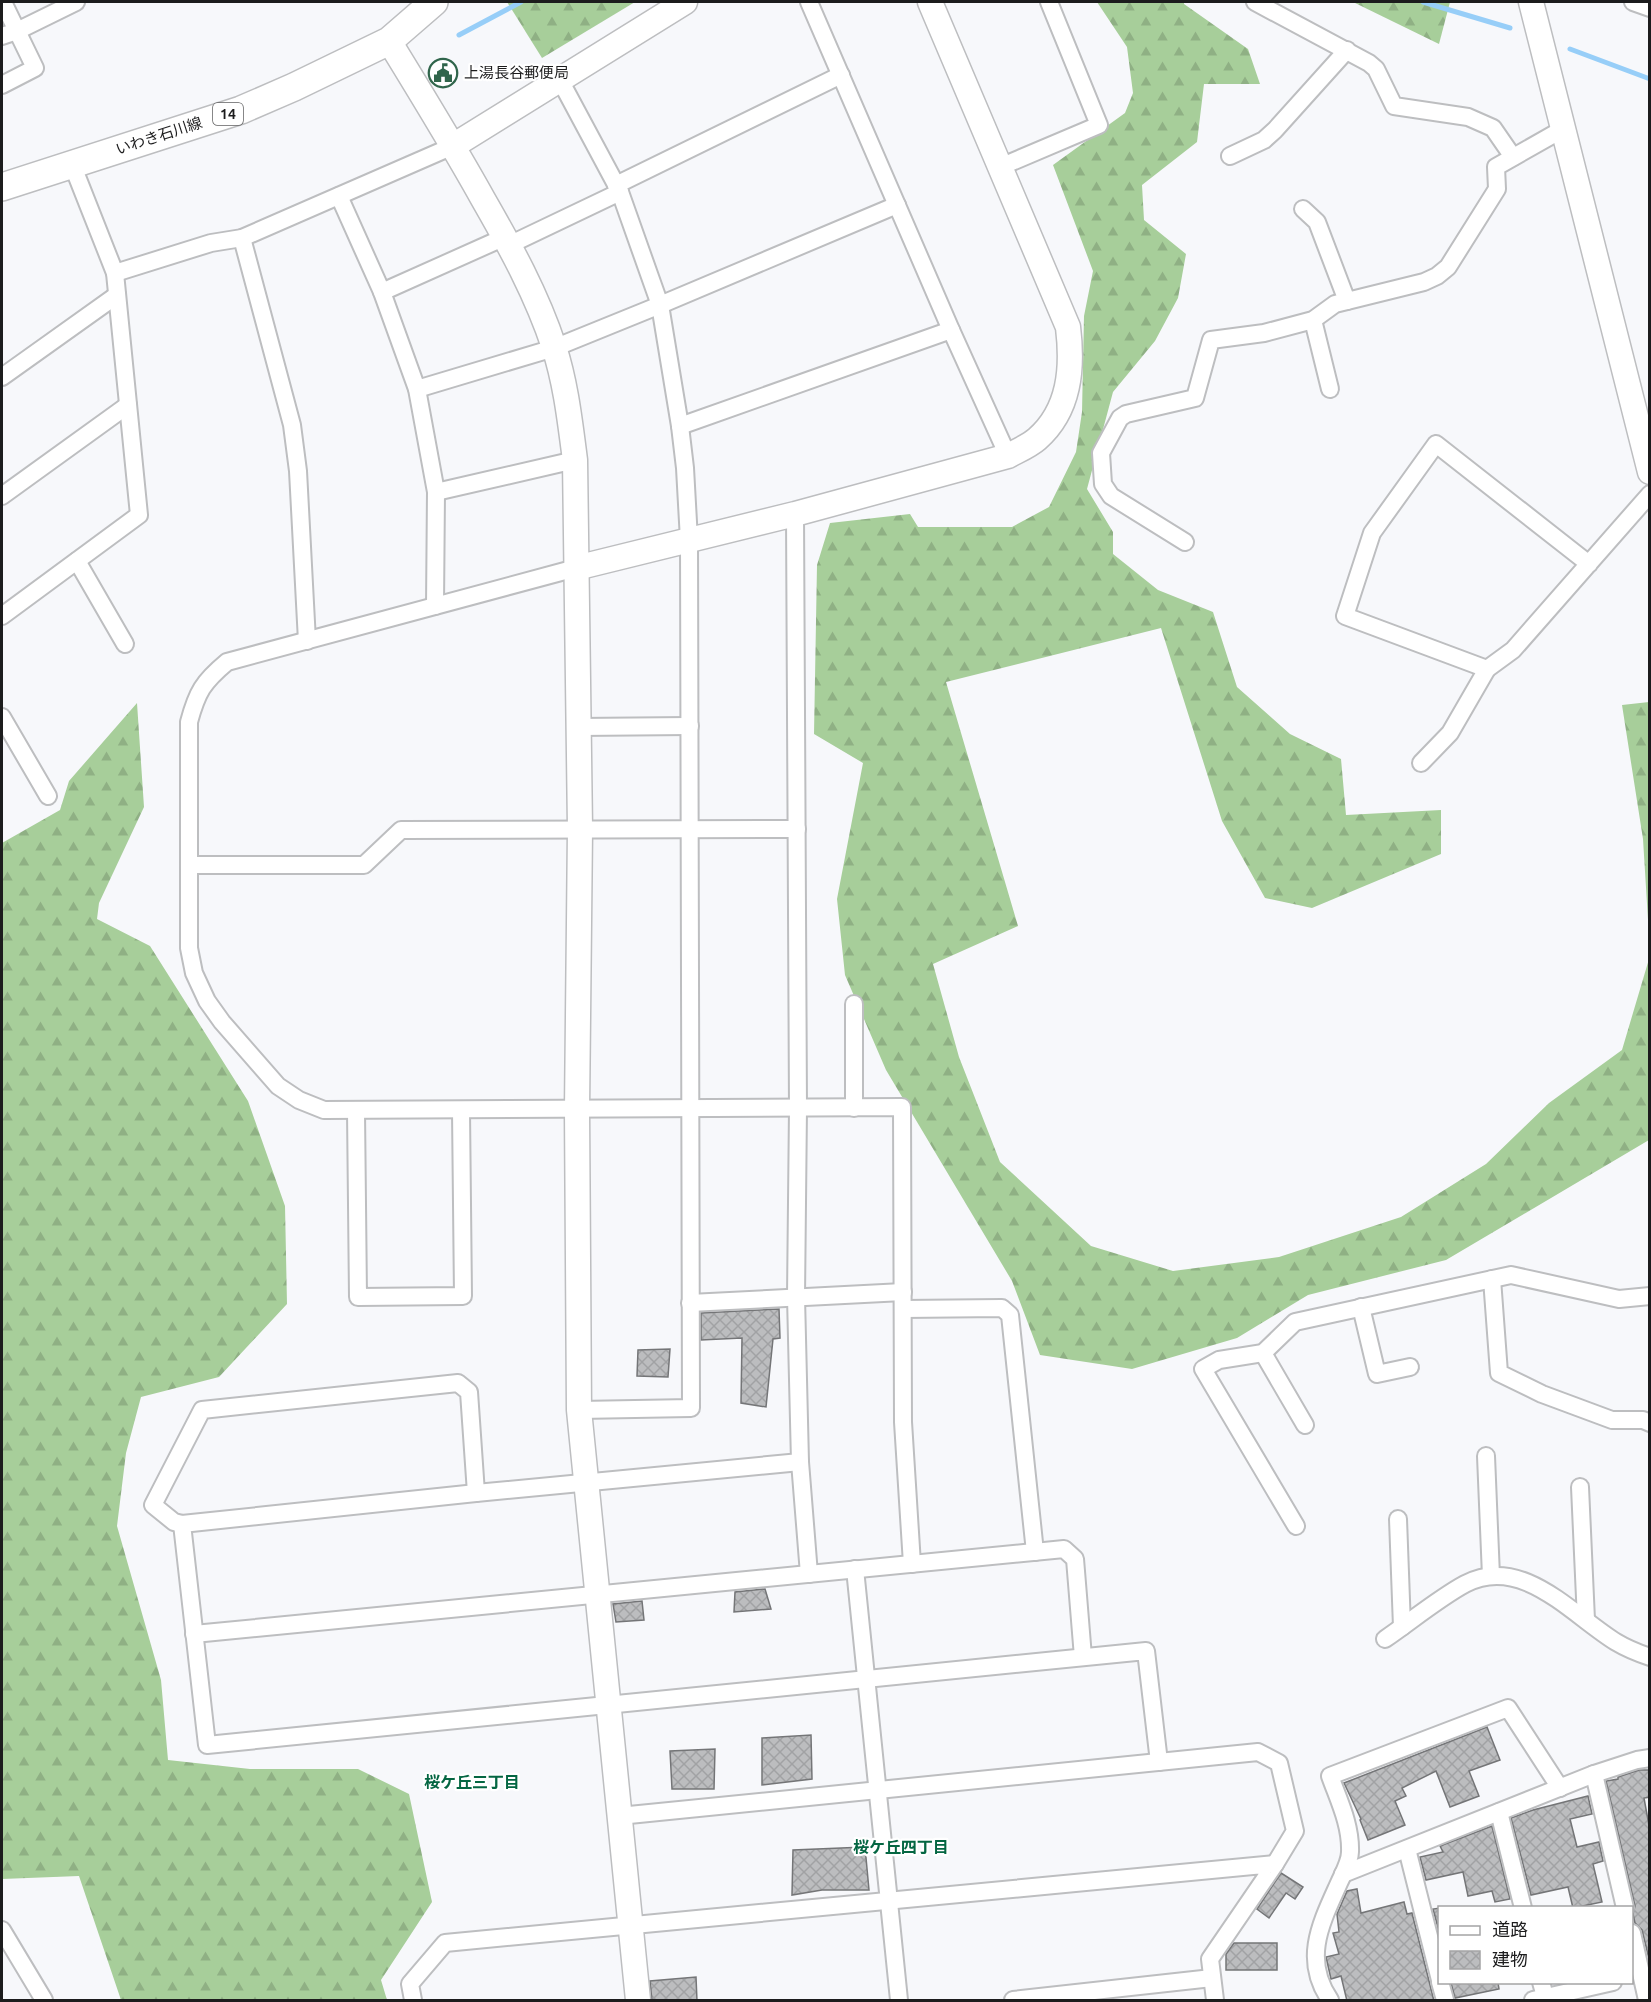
<svg xmlns="http://www.w3.org/2000/svg" width="1651" height="2002" viewBox="0 0 1651 2002" font-family="Ubuntu,'Noto Sans JP',sans-serif">
  <defs>
    <pattern id="forest-firs" width="22" height="20" patternUnits="userSpaceOnUse" patternTransform="scale(1.5)"><rect width="22" height="20" fill="#a7ce9a"/><path d="M5 1l3.5 6h-7zM16 11l3.5 6h-7z" fill="#8fb084"/></pattern>
    <pattern id="building-cross-hatch" width="8" height="8" patternUnits="userSpaceOnUse" patternTransform="scale(1.5)"><rect width="8" height="8" fill="#bcbdbf"/><path d="M0 0l8 8M0 8l8-8" fill="none" stroke="#a1a2a4"/></pattern>
  </defs>
  <rect width="100%" height="100%" fill="#f7f8fb"/>
  <!-- forest -->
  <g fill="url(#forest-firs)">
    <polygon points="507,2 635,2 542,58"/>
    <polygon points="1097,2 1184,2 1184,4 1248,49 1260,84 1204,84 1197,142 1142,185 1144,220 1186,254 1178,298 1155,341 1113,392 1087,489 1113,532 1113,554 1158,590 1213,612 1237,687 1290,734 1341,759 1346,815 1441,810 1441,854 1312,908 1265,898 1222,821 1161,628 946,682 1018,926 933,964 959,1057 1000,1162 1091,1246 1173,1271 1279,1257 1401,1217 1486,1164 1549,1103 1622,1050 1649,959 1649,1140 1446,1260 1308,1295 1237,1338 1132,1369 1040,1355 1012,1281 886,1070 845,975 837,899 863,763 814,734 817,565 830,523 910,514 918,527 1012,527 1049,507 1076,452 1082,412 1084,316 1093,271 1053,165 1125,113 1133,93 1127,47"/>
    <polygon points="1353,2 1450,2 1439,44"/>
    <polygon points="1649,702 1650,702 1649,936 1643,839 1622,705"/>
    <polygon points="137,703 144,807 99,903 97,919 150,946 248,1101 285,1206 287,1304 219,1377 141,1397 126,1453 117,1526 161,1680 168,1760 250,1769 358,1769 409,1794 432,1902 381,1980 387,2000 121,2000 79,1876 2,1879 2,843 60,810 69,781"/>
  </g>
  <g fill="none" stroke-linecap="round" stroke-linejoin="round">
    <!-- stream -->
    <g stroke="#97cef8" stroke-width="5">
      <polyline points="1423,2 1510,28"/>
      <polyline points="459,35 521,2"/>
      <polyline points="1570,49 1650,79"/>
    </g>
  </g>
  <!-- building -->
  <g fill="url(#building-cross-hatch)" stroke="#747577" stroke-width="1.5">
    <polygon points="779,1309 780,1338 773,1339 766,1407 741,1403 742,1338 701,1340 701,1313"/>
    <polygon points="670,1349 668,1377 637,1376 638,1350"/>
    <polygon points="765,1589 771,1609 734,1612 735,1592"/>
    <polygon points="642,1601 644,1620 616,1622 613,1604"/>
    <polygon points="1487,1727 1500,1760 1469,1771 1479,1796 1450,1807 1436,1771 1402,1788 1406,1796 1395,1801 1405,1825 1368,1840 1360,1820 1361,1819 1344,1783"/>
    <polygon points="811,1735 812,1779 762,1785 762,1738"/>
    <polygon points="715,1749 714,1789 672,1789 670,1751"/>
    <polygon points="1639,1770 1650,1770 1650,1797 1644,1798 1650,1831 1650,1963 1642,1930 1635,1923 1633,1914 1635,1906 1606,1781 1618,1779 1618,1777"/>
    <polygon points="1588,1796 1592,1814 1570,1819 1577,1847 1599,1842 1603,1861 1593,1864 1602,1902 1573,1908 1568,1887 1531,1895 1511,1818 1533,1810"/>
    <polygon points="1492,1826 1510,1899 1495,1902 1492,1891 1468,1896 1463,1872 1426,1880 1420,1857 1443,1852 1440,1846"/>
    <polygon points="865,1847 869,1890 822,1890 792,1895 793,1850"/>
    <polygon points="1281,1873 1303,1887 1295,1899 1286,1893 1269,1918 1257,1909"/>
    <polygon points="1357,1889 1361,1913 1404,1902 1407,1914 1412,1913 1434,2001 1347,2001 1341,1976 1331,1979 1326,1957 1339,1954 1333,1933 1339,1932 1337,1914 1347,1891"/>
    <polygon points="1440,1908 1440,1935 1433,1909"/>
    <polygon points="1234,1943 1277,1943 1277,1970 1226,1970 1226,1954"/>
    <polygon points="696,1977 697,2001 652,2001 650,1981"/>
    <polygon points="1451,1983 1498,1983 1499,1989 1455,1998"/>
  </g>
  <g fill="none" stroke-linecap="round" stroke-linejoin="round">
    <!-- street casing -->
    <g stroke="#bdbec0" stroke-width="20">
      <g id="street">
        <polyline points="809,2 951,330 1008,456"/>
        <polyline points="1255,2 1369,63 1376,69 1394,106 1468,117 1493,128 1513,157"/>
        <polyline points="1633,2 1650,8"/>
        <polyline points="2,36 17,31 76,2"/>
        <polyline points="560,80 620,192 660,305 680,426 685,468 689,540 691,1408 579,1410"/>
        <polyline points="2,85 35,68 3,2"/>
        <polyline points="1230,156 1264,140 1275,130 1347,50"/>
        <polyline points="1000,167 1099,125 1049,2"/>
        <polyline points="616,185 841,75"/>
        <polyline points="339,196 382,292 417,389 436,492 435,606"/>
        <polyline points="1303,209 1317,222 1347,301"/>
        <polyline points="242,238 292,425 298,471 307,641"/>
        <polyline points="509,245 620,192"/>
        <polyline points="115,273 211,243 242,238 453,146"/>
        <polyline points="382,292 505,237"/>
        <polyline points="1313,320 1330,389"/>
        <polyline points="2,377 117,295"/>
        <polyline points="417,389 554,348 660,305 897,205"/>
        <polyline points="680,426 951,330"/>
        <polyline points="436,492 575,460"/>
        <polyline points="2,496 128,405"/>
        <polyline points="795,514 798,1108 796,1297 800,1462 476,1493 182,1524 207,1745 1146,1651 1159,1762"/>
        <polyline points="1185,542 1111,496 1103,484 1101,453 1120,418 1126,414 1195,398 1211,340 1264,333 1313,320 1335,304 1424,282 1437,276 1448,267 1497,189 1496,167 1563,129"/>
        <polyline points="77,561 125,644"/>
        <polyline points="1589,564 1436,444 1372,533 1345,616 1487,669 1513,650 1650,494"/>
        <path d="M576 568 227 662C203 682 197 692 189 722V948L194 973 207 1001 222 1022 278 1086 299 1100 324 1110 902 1107 903 1422 912 1564"/>
        <polyline points="2,616 139,515 115,273 72,164"/>
        <polyline points="2,717 48,796"/>
        <polyline points="578,727 690,726"/>
        <polyline points="1421,763 1450,733 1487,669"/>
        <polyline points="189,865 364,865 401,830 797,829"/>
        <polyline points="854,1004 854,1108"/>
        <polyline points="356,1111 358,1297 463,1296 461,1111"/>
        <polyline points="1492,1279 1499,1373 1542,1394 1612,1420 1643,1420 1650,1423"/>
        <polyline points="690,1303 903,1292"/>
        <polyline points="1361,1307 1377,1374 1410,1367"/>
        <polyline points="903,1309 1002,1308 1010,1315 1035,1552"/>
        <polyline points="1263,1353 1305,1425"/>
        <polyline points="1486,1456 1491,1576"/>
        <polyline points="800,1462 809,1574"/>
        <polyline points="1580,1487 1586,1620"/>
        <polyline points="1398,1519 1402,1627"/>
        <polyline points="182,1524 174,1522 153,1505 202,1410 458,1383 469,1392 476,1493"/>
        <polyline points="1296,1526 1203,1369 1219,1360 1263,1353 1295,1322 1511,1275 1619,1299 1650,1296"/>
        <polyline points="855,1569 899,2000"/>
        <polyline points="194,1634 1064,1549 1075,1559 1083,1657"/>
        <path d="M1385 1639C1410 1622 1439 1598 1465 1584 1522 1554 1572 1615 1616 1642 1626 1648 1638 1653 1650 1657"/>
        <polyline points="1594,1774 1625,1908"/>
        <polyline points="1499,1812 1523,1908"/>
        <polyline points="619,1816 1258,1752 1279,1763 1295,1831 1275,1864"/>
        <polyline points="1407,1849 1440,1980"/>
        <polyline points="1343,1874 1594,1774 1637,1760 1650,1758"/>
        <polyline points="2,1930 44,2000"/>
        <polyline points="1632,1933 1647,2000"/>
        <polyline points="1440,1982 1445,2000"/>
        <polyline points="1541,1982 1546,2000"/>
        <polyline points="413,2000 410,1984 445,1943 1275,1864 1210,1959 1215,2000"/>
        <polyline points="1013,2000 1212,1978"/>
        <path d="M1330 2000C1302 1959 1321 1923 1339 1883 1343 1874 1350 1862 1350 1852 1351 1825 1339 1801 1330 1776L1508 1708 1560 1788"/>
        <polyline points="1533,2000 1613,1982"/>
      </g>
    </g>
    <!-- secondary casing -->
    <g stroke="#bdbec0" stroke-width="27">
      <g id="secondary">
        <polyline points="1531,2 1650,472"/>
        <path d="M389 41C421 93 453 145 483 199 510 246 537 295 554 347 566 384 570 422 575 460L580 829 577 1110 579 1410 638 2000"/>
        <polyline points="453,146 685,2"/>
        <path d="M576 568 795 514 1008 456C1017 451 1029 446 1037 439 1070 410 1073 368 1068 327L930 2"/>
      </g>
    </g>
    <!-- primary casing -->
    <g stroke="#bdbec0" stroke-width="30">
      <polyline id="primary" points="2,187 241,110 294,87 389,41 434,2"/>
    </g>
    <!-- street -->
    <use href="#street" stroke="#fff" stroke-width="16"/>
    <!-- secondary -->
    <use href="#secondary" stroke="#fff" stroke-width="24"/>
    <!-- primary -->
    <use href="#primary" stroke="#fff" stroke-width="27"/>
  </g>
  <!-- icons -->
  <defs>
    <g id="civic-ring" transform="scale(1.5)"><circle r="9.5" fill="#fff" stroke="#30654b" stroke-width="1.5"/><path d="M-.6-6.5H3V-4.5H.6V-3L4-1V1h2V6H-6V1h2V-1L-.6-3ZM-1.2 2.5V6h2.4V2.5Z" fill="#30654b"/></g>
  </defs>
  <g fill-rule="evenodd">
    <use href="#civic-ring" x="443" y="73"/>
  </g>
  <g text-anchor="middle" stroke-width="4.5" stroke-linejoin="round" paint-order="stroke">
    <!-- shield labels -->
    <rect fill="#fff" stroke="#606061" stroke-width="1.5" x="213" y="103" width="30" height="22" rx="4.5"/>
    <g font-size="14" font-weight="bold" fill="#1c1c1d">
      <text x="228" y="119">14</text>
    </g>
    <!-- poi labels -->
    <g font-size="15" fill="#1c1c1d" stroke="#fff" text-anchor="start">
      <text x="464" y="78">上湯長谷郵便局</text>
    </g>
    <!-- street labels -->
    <g font-size="15" fill="#1c1c1d" stroke="#fff">
      <text transform="translate(159 136) rotate(-18)" y="5">いわき石川線</text>
    </g>
    <!-- neighbourhood labels -->
    <g font-size="16" font-weight="bold" fill="#046642" stroke="#fff">
      <text x="472" y="1788">桜ケ丘三丁目</text>
      <text x="901" y="1853">桜ケ丘四丁目</text>
    </g>
  </g>
  <!-- border -->
  <rect width="1651" height="2002" fill="none" stroke="#1c1c1d" stroke-width="6"/>
  <!-- legend -->
  <rect x="1438" y="1906" width="195" height="78" fill="#ffffff" stroke="#a4a4a5" stroke-width="1.5"/>
  <rect x="1450" y="1926" width="30" height="9" fill="#ffffff" stroke="#a4a4a5" stroke-width="1.5"/>
  <text x="1492" y="1936" font-size="18" fill="#1c1c1d">道路</text>
  <rect x="1450" y="1951" width="30" height="18" fill="url(#building-cross-hatch)" stroke="#a4a4a5" stroke-width="1.5"/>
  <text x="1492" y="1966" font-size="18" fill="#1c1c1d">建物</text>
</svg>
